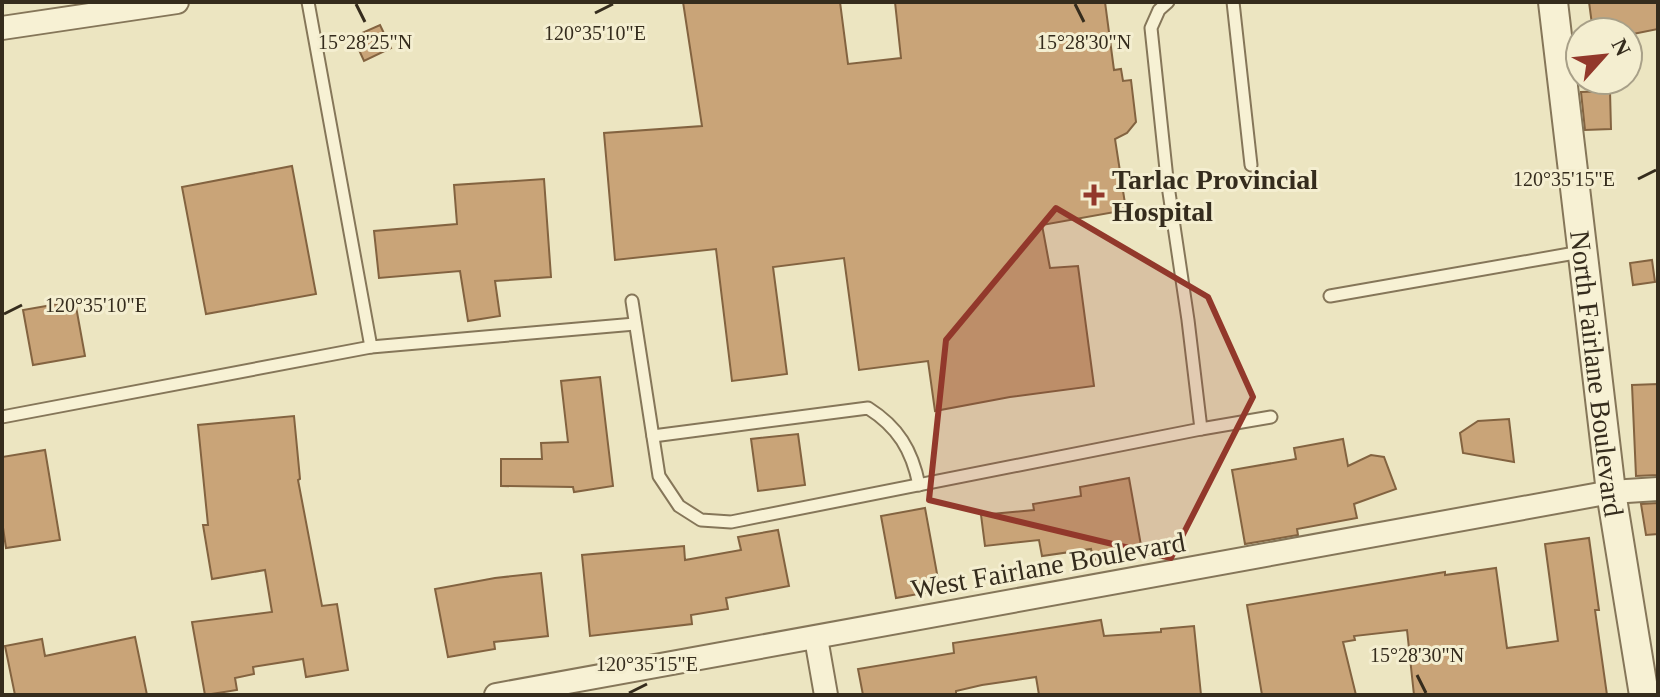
<svg xmlns="http://www.w3.org/2000/svg" width="1660" height="697" viewBox="0 0 1660 697" font-family="'Times New Roman',serif">
  <rect width="100%" height="100%" fill="#ece5c1"/>
  <!-- building -->
  <g fill="#c9a478" stroke="#836340" stroke-width="2">
    <polygon points="683,2 840,2 848,64 901,58 895,2 1105,2 1114,70 1121,69 1123,81 1131,80 1136,122 1127,133 1115,139 1126,210 1042,225 1050,268 1078,266 1094,386 1010,397 935,411 928,361 859,370 844,258 773,267 787,374 732,381 716,249 615,260 604,133 702,126"/>
    <polygon points="1589,2 1658,2 1658,29 1628,35 1628,32 1593,32"/>
    <polygon points="380,25 391,48 364,61 353,37"/>
    <polygon points="1610,91 1611,129 1585,130 1581,92"/>
    <polygon points="292,166 316,294 206,314 182,187"/>
    <polygon points="544,179 551,277 495,281 500,316 468,321 460,271 379,278 374,231 457,224 454,185"/>
    <polygon points="1652,260 1655,282 1633,285 1630,263"/>
    <polygon points="75,301 85,356 33,365 23,310"/>
    <polygon points="600,377 613,486 574,492 573,487 501,486 501,459 542,459 541,443 568,442 561,381"/>
    <polygon points="1658,384 1658,475 1636,476 1632,385"/>
    <polygon points="294,416 300,479 298,480 322,606 337,604 348,670 306,677 303,659 253,667 254,674 235,678 237,690 205,695 192,622 272,612 265,570 212,579 203,525 208,525 198,425"/>
    <polygon points="1509,419 1514,462 1463,453 1460,433 1478,421"/>
    <polygon points="798,434 805,485 758,491 751,439"/>
    <polygon points="1343,439 1348,466 1371,455 1384,457 1396,489 1354,504 1357,518 1297,529 1298,535 1245,544 1232,470 1296,459 1294,448"/>
    <polygon points="45,450 60,540 6,548 2,521 2,457"/>
    <polygon points="1129,478 1142,551 1093,560 1091,549 1042,556 1039,540 985,546 981,515 1034,510 1033,504 1081,496 1080,487"/>
    <polygon points="1658,503 1658,534 1646,535 1641,504"/>
    <polygon points="925,508 940,590 896,598 881,516"/>
    <polygon points="778,530 789,586 726,598 728,609 691,615 692,624 590,636 582,555 684,546 685,560 741,550 738,537"/>
    <polygon points="1589,538 1599,610 1595,610 1607,695 1414,695 1407,630 1354,636 1355,640 1343,642 1356,695 1262,695 1247,605 1445,572 1445,575 1496,568 1507,648 1558,641 1545,544"/>
    <polygon points="541,573 548,636 494,642 495,649 448,657 435,589 495,578"/>
    <polygon points="1101,620 1104,636 1161,632 1161,629 1194,626 1201,695 1039,695 1036,677 982,685 956,691 956,695 863,695 858,669 954,653 953,643"/>
    <polygon points="135,637 147,695 15,695 5,646 42,639 45,656"/>
  </g>
  <g fill="none" stroke-linecap="round" stroke-linejoin="round">
    <!-- service casing -->
    <g stroke="#857659" stroke-width="15">
      <g id="service">
        <polyline points="308,2 371,347 635,324"/>
        <polyline points="1233,2 1251,165"/>
        <polyline points="1330,296 1581,252"/>
        <polyline points="632,301 659,476 679,506 701,520 731,522 1201,429 1188,320 1167,179 1151,28 1159,10 1168,2"/>
        <polyline points="2,417 371,347"/>
        <polyline points="1201,429 1271,417"/>
        <path d="M653 436 868 408C898 427 912 450 919 485"/>
      </g>
    </g>
    <!-- minor casing -->
    <g stroke="#857659" stroke-width="26">
      <g id="minor">
        <polyline points="2,28 177,2"/>
        <polyline points="816,638 826,695"/>
        <polyline points="496,695 1611,492 1658,489"/>
      </g>
    </g>
    <!-- tertiary casing -->
    <g stroke="#857659" stroke-width="32">
      <g id="tertiary">
        <path id="s1" d="M1553 2 1611 492 1644 695"/>
      </g>
    </g>
    <!-- service -->
    <use href="#service" stroke="#f7f1d4" stroke-width="11"/>
    <!-- minor -->
    <use href="#minor" stroke="#f7f1d4" stroke-width="22"/>
    <!-- tertiary -->
    <use href="#tertiary" stroke="#f7f1d4" stroke-width="28"/>
  </g>
  <!-- marked area -->
  <path fill="#92382b" fill-opacity="0.2" stroke="#92382b" stroke-width="6" stroke-linejoin="round" d="M1056 208 1208 297 1253 397 1171 558 929 500 946 340Z"/>
  <!-- ticks -->
  <path fill="none" stroke="#352c1d" stroke-width="3" d="M356 4 365 22M1075 4 1084 22M595 13 613 4M1638 179 1656 170M4 314 22 305M1417 675 1426 693M629 693 647 684"/>
  <!-- markers -->
  <path fill="#92382b" stroke="#f4eed0" stroke-width="3" d="M1090 183h8v8h8v8h-8v8h-8v-8h-8v-8h8z"/>
  <g text-anchor="middle" stroke-width="6" stroke-linejoin="round" paint-order="stroke">
    <!-- poi labels -->
    <g font-size="28" font-weight="bold" fill="#352c1d" stroke="#f4eed0" text-anchor="start">
      <text x="1112" y="189">Tarlac Provincial<tspan x="1112" dy="32">Hospital</tspan></text>
    </g>
    <!-- street labels -->
    <g font-size="28" fill="#352c1d" stroke="#f4eed0">
      <text dy="10" stroke="none"><textPath href="#s1" startOffset="374">North Fairlane Boulevard</textPath></text>
      <text transform="translate(1048 565) rotate(-10)" y="10">West Fairlane Boulevard</text>
    </g>
  </g>
  <g font-size="20" text-anchor="middle" fill="#352c1d" stroke="#f4eed0" stroke-width="6" stroke-linejoin="round" paint-order="stroke">
    <text x="595" y="40">120°35'10"E</text>
    <text x="365" y="49">15°28'25"N</text>
    <text x="1084" y="49">15°28'30"N</text>
    <text x="1564" y="186">120°35'15"E</text>
    <text x="96" y="312">120°35'10"E</text>
    <text x="1417" y="662">15°28'30"N</text>
    <text x="647" y="671">120°35'15"E</text>
  </g>
  <!-- border -->
  <rect width="1660" height="697" fill="none" stroke="#352c1d" stroke-width="8"/>
  <!-- north arrow -->
  <g transform="translate(1604 56) rotate(63)"><circle r="38" fill="#f4eed0" stroke="#a8a088" stroke-width="2"/>
  <path d="M0-6L14 30L0 20L-14 30Z" fill="#92382b"/>
  <text y="-12" font-size="22" font-weight="bold" text-anchor="middle" fill="#352c1d">N</text>
  </g>
</svg>
